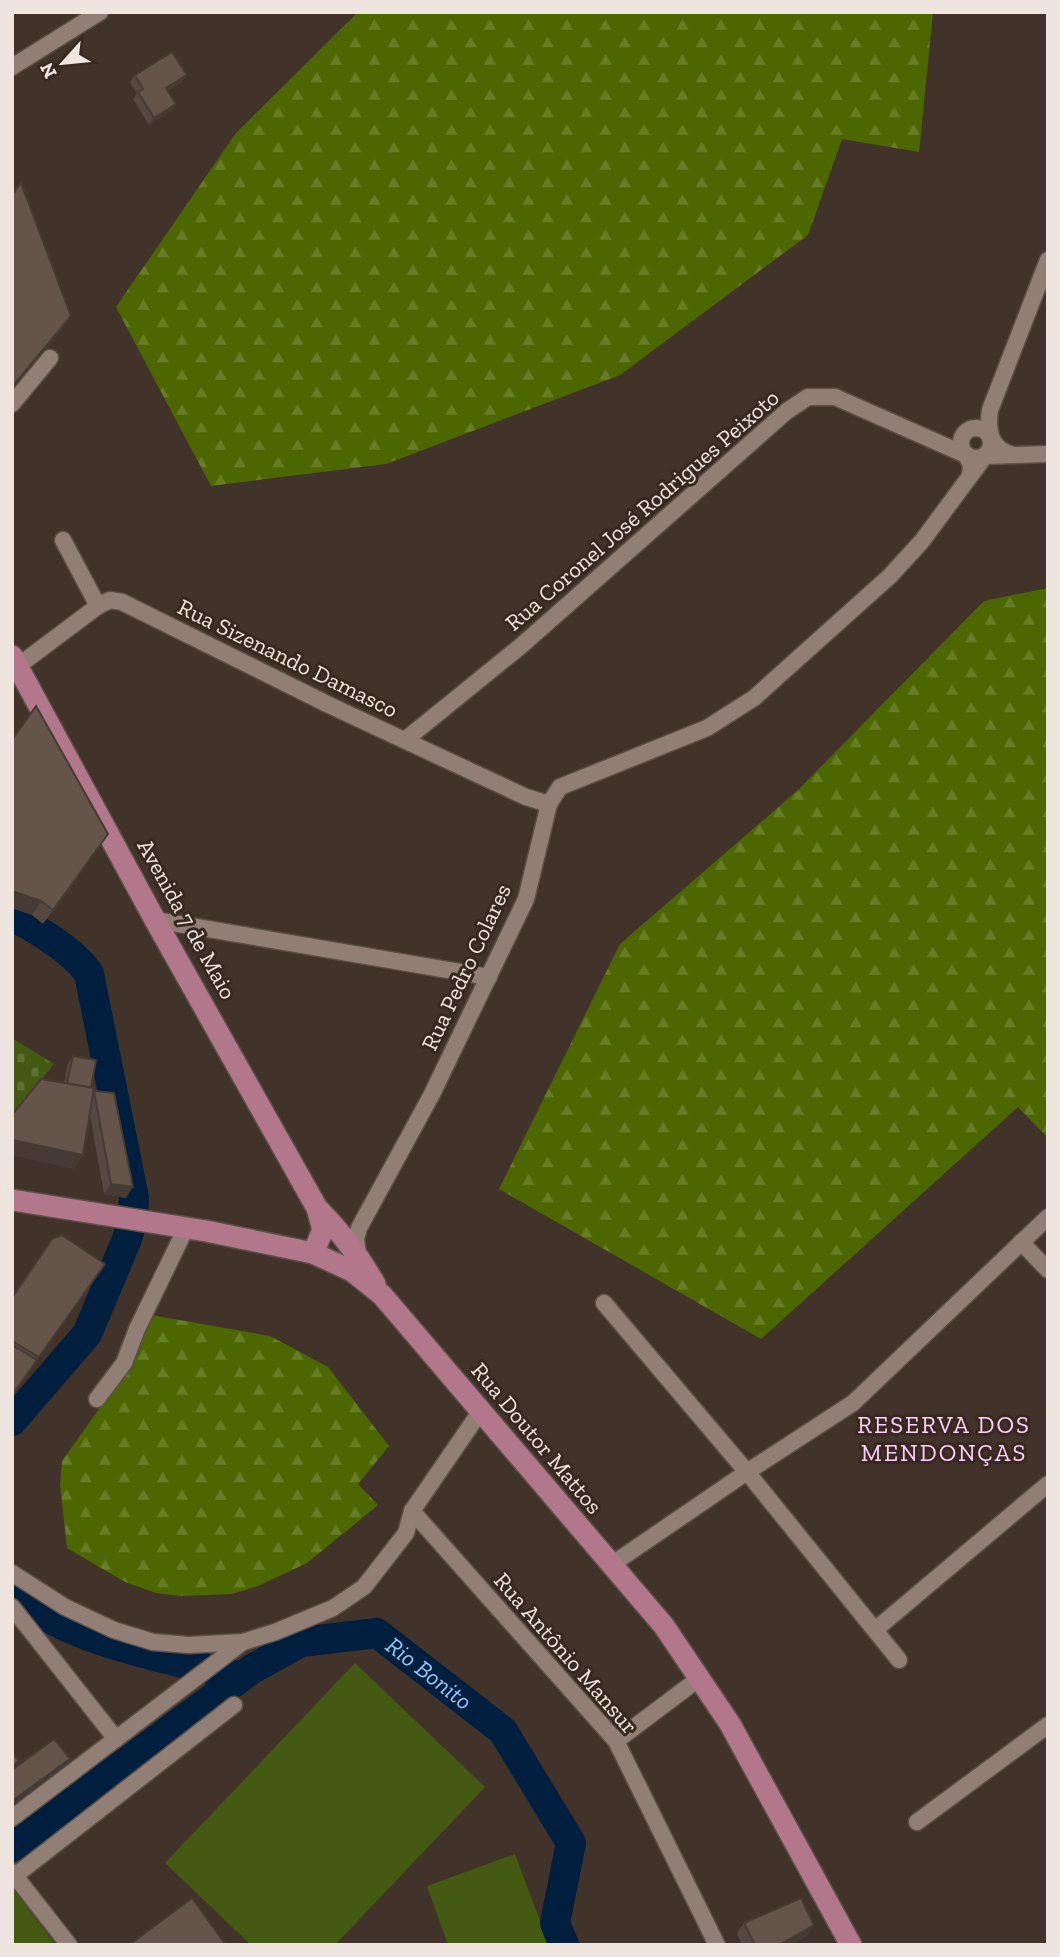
<svg xmlns="http://www.w3.org/2000/svg" width="1060" height="1957" viewBox="0 0 1060 1957" font-family="'Zilla Slab',serif">
  <defs>
    <pattern id="forest-firs" width="22" height="20" patternUnits="userSpaceOnUse" patternTransform="scale(1.75)"><rect width="22" height="20" fill="#4d6700"/><path d="M5 1l3.5 6h-7zM16 11l3.5 6h-7z" fill="#677d25"/></pattern>
    <pattern id="cemetery-stones" width="16" height="16" patternUnits="userSpaceOnUse" patternTransform="scale(1.75)"><rect width="16" height="16" fill="#445911"/><path d="M2 7V4a2 2 0 0 1 4 0v3zM10 15v-3a2 2 0 0 1 4 0v3z" fill="#5f7133"/></pattern>
  </defs>
  <rect width="100%" height="100%" fill="#42332a"/>
  <!-- forest -->
  <g fill="url(#forest-firs)">
    <polygon points="358,12 933,12 919,152 842,139 808,235 620,375 386,464 211,486 116,307 236,133"/>
    <polygon points="1048,588 1048,1138 1018,1107 761,1339 499,1189 620,944 798,790 984,601"/>
    <polygon points="151,1315 270,1336 328,1367 389,1446 358,1484 378,1505 307,1563 258,1586 232,1594 181,1596 156,1593 125,1582 67,1548 60,1485 62,1461 129,1367"/>
  </g>
  <!-- cemetery -->
  <polygon fill="url(#cemetery-stones)" points="12,1038 54,1064 12,1116"/>
  <!-- green -->
  <g fill="#445911">
    <polygon points="355,1663 485,1787 335,1945 251,1945 165,1863"/>
    <polygon points="515,1854 549,1945 448,1945 427,1886"/>
    <polygon points="12,1887 56,1945 12,1945"/>
  </g>
  <g fill="none" stroke-linecap="round" stroke-linejoin="round">
    <!-- river -->
    <g stroke="#001f3f" stroke-width="30">
      <path d="M12 917C35 927 76 953 89 974L134 1198 133 1219 127 1239 87 1334 12 1421"/>
      <path d="M12 1585C42 1638 180 1661 237 1676"/>
      <path id="s1" d="M12 1847 252 1669 301 1642 377 1633 503 1731 571 1843 555 1923 564 1945"/>
    </g>
    <!-- minor casing -->
    <g stroke="#5c4f47" stroke-width="19">
      <g id="minor">
        <polyline points="12,67 100,12"/>
        <polyline points="12,404 50,358"/>
        <circle cx="976" cy="443" r="15"/>
        <path d="M1013 455C990 449 987 431 990 410L1048 260"/>
        <polyline points="63,540 98,606"/>
        <polyline points="18,666 98,606 110,600 122,602 329,705 526,797 549,804"/>
        <polyline points="405,740 522,645 787,411 808,397 835,397 966,455 971,465 970,476"/>
        <polyline points="155,920 489,977"/>
        <polyline points="1021,1242 1048,1270"/>
        <polyline points="358,1254 356,1239 359,1228 432,1094 526,899 549,804 560,787 707,728 754,698 890,576 922,541 985,456 1048,454"/>
        <polyline points="604,1303 747,1472 899,1660"/>
        <polyline points="97,1399 124,1363 137,1329 186,1228"/>
        <polyline points="412,1511 616,1741 717,1945"/>
        <polyline points="611,1565 747,1472 853,1403 1048,1217"/>
        <polyline points="12,1573 65,1607 114,1630 153,1642 189,1645 243,1642 275,1632 333,1608 364,1587 406,1533 412,1511 480,1412"/>
        <polyline points="12,1607 116,1739"/>
        <polyline points="875,1630 1048,1484"/>
        <polyline points="616,1741 701,1677"/>
        <polyline points="12,1818 243,1642"/>
        <polyline points="917,1822 1048,1725"/>
        <polyline points="12,1872 69,1945"/>
        <polyline points="16,1875 234,1705"/>
      </g>
    </g>
    <!-- major casing -->
    <g stroke="#5c4f47" stroke-width="24">
      <g id="major">
        <polyline points="12,656 155,920 317,1208 323,1230 313,1253"/>
        <polyline points="12,1200 206,1231 313,1253 352,1271 382,1295 664,1626 730,1724 851,1945"/>
        <path d="M319 1210C342 1233 359 1256 375 1284"/>
      </g>
    </g>
    <!-- minor -->
    <use href="#minor" stroke="#917f75" stroke-width="16"/>
    <!-- major -->
    <use href="#major" stroke="#b3778c" stroke-width="21"/>
  </g>
  <!-- wall -->
  <g fill="#564840">
    <polygon points="135,75 182,82 168,91 176,104 171,111 149,125 133,99 137,94 130,82"/>
    <polygon points="108,834 43,924 32,915 12,908"/>
    <polygon points="73,1056 93,1093 94,1091 126,1198 104,1194 90,1115 83,1155 73,1169 64,1083 68,1063"/>
    <polygon points="105,1264 12,1395 12,1297"/>
    <polygon points="744,1923 807,1936 791,1945 742,1945 737,1933"/>
  </g>
  <!-- shaded-wall -->
  <g fill="#463b34">
    <polygon points="187,75 182,82 161,95 166,88"/>
    <polygon points="176,104 171,111 149,125 154,118"/>
    <polygon points="71,316 62,329 12,389 12,387"/>
    <polygon points="12,891 41,901 32,915 12,908"/>
    <polygon points="12,1140 83,1155 73,1169 12,1155"/>
    <polygon points="111,1184 133,1187 126,1198 104,1194"/>
    <polygon points="70,1759 65,1766 12,1805 12,1801"/>
    <polygon points="814,1925 807,1936 791,1945 779,1945"/>
  </g>
  <!-- building -->
  <g fill="#64544a" stroke="#463b34" stroke-width="2">
    <polygon points="172,52 187,75 166,88 176,104 154,118 138,92 143,89 135,75"/>
    <polygon points="21,183 71,316 12,387 12,195"/>
    <polygon points="36,706 108,834 53,910 41,901 12,891 12,740"/>
    <polygon points="73,1056 96,1060 91,1088 67,1083"/>
    <polygon points="41,1079 94,1088 83,1155 12,1140 12,1115"/>
    <polygon points="94,1091 114,1093 133,1187 111,1184"/>
    <polygon points="62,1235 105,1264 39,1357 12,1341 12,1298 52,1239"/>
    <polygon points="12,1345 37,1360 12,1395"/>
    <polygon points="54,1739 70,1759 12,1801 12,1770"/>
    <polygon points="12,1753 19,1761 12,1766"/>
    <polygon points="192,1898 226,1945 129,1945"/>
    <polygon points="801,1898 814,1925 779,1945 755,1945 744,1923"/>
  </g>
  <g text-anchor="middle" stroke-width="6" stroke-linejoin="round" paint-order="stroke">
    <!-- street labels -->
    <g font-size="23" fill="#efe5df" stroke="#372920">
      <text transform="translate(642 510) rotate(-41)" y="8">Rua Coronel José Rodrigues Peixoto</text>
      <text transform="translate(288 658) rotate(26)" y="8">Rua Sizenando Damasco</text>
      <text transform="translate(187 919) rotate(61)" y="8">Avenida 7 de Maio</text>
      <text transform="translate(466 967) rotate(-65)" y="8">Rua Pedro Colares</text>
      <text transform="translate(537 1438) rotate(50)" y="8">Rua Doutor Mattos</text>
      <text transform="translate(566 1653) rotate(49)" y="8">Rua Antônio Mansur</text>
    </g>
    <!-- neighbourhood labels -->
    <g font-size="24" letter-spacing="2" fill="#fecefd" stroke="#372920">
      <text x="944" y="1433">RESERVA DOS<tspan x="944" dy="28">MENDONÇAS</tspan></text>
    </g>
    <!-- water labels -->
    <g font-size="24" font-style="italic" fill="#96c6fb" stroke="#372920">
      <text dy="8" stroke="none"><textPath href="#s1" startOffset="497">Rio Bonito</textPath></text>
    </g>
  </g>
  <!-- border -->
  <rect width="1060" height="1957" fill="none" stroke="#efe5df" stroke-width="28"/>
  <!-- north arrow -->
  <g transform="translate(63 63) rotate(243)" stroke="#372920" stroke-width="5" paint-order="stroke">
  <path d="M0-5L12 26L0 18L-12 26Z" fill="#efe5df"/>
  <text y="-10" font-size="19" font-weight="bold" text-anchor="middle" fill="#efe5df">N</text>
  </g>
</svg>
